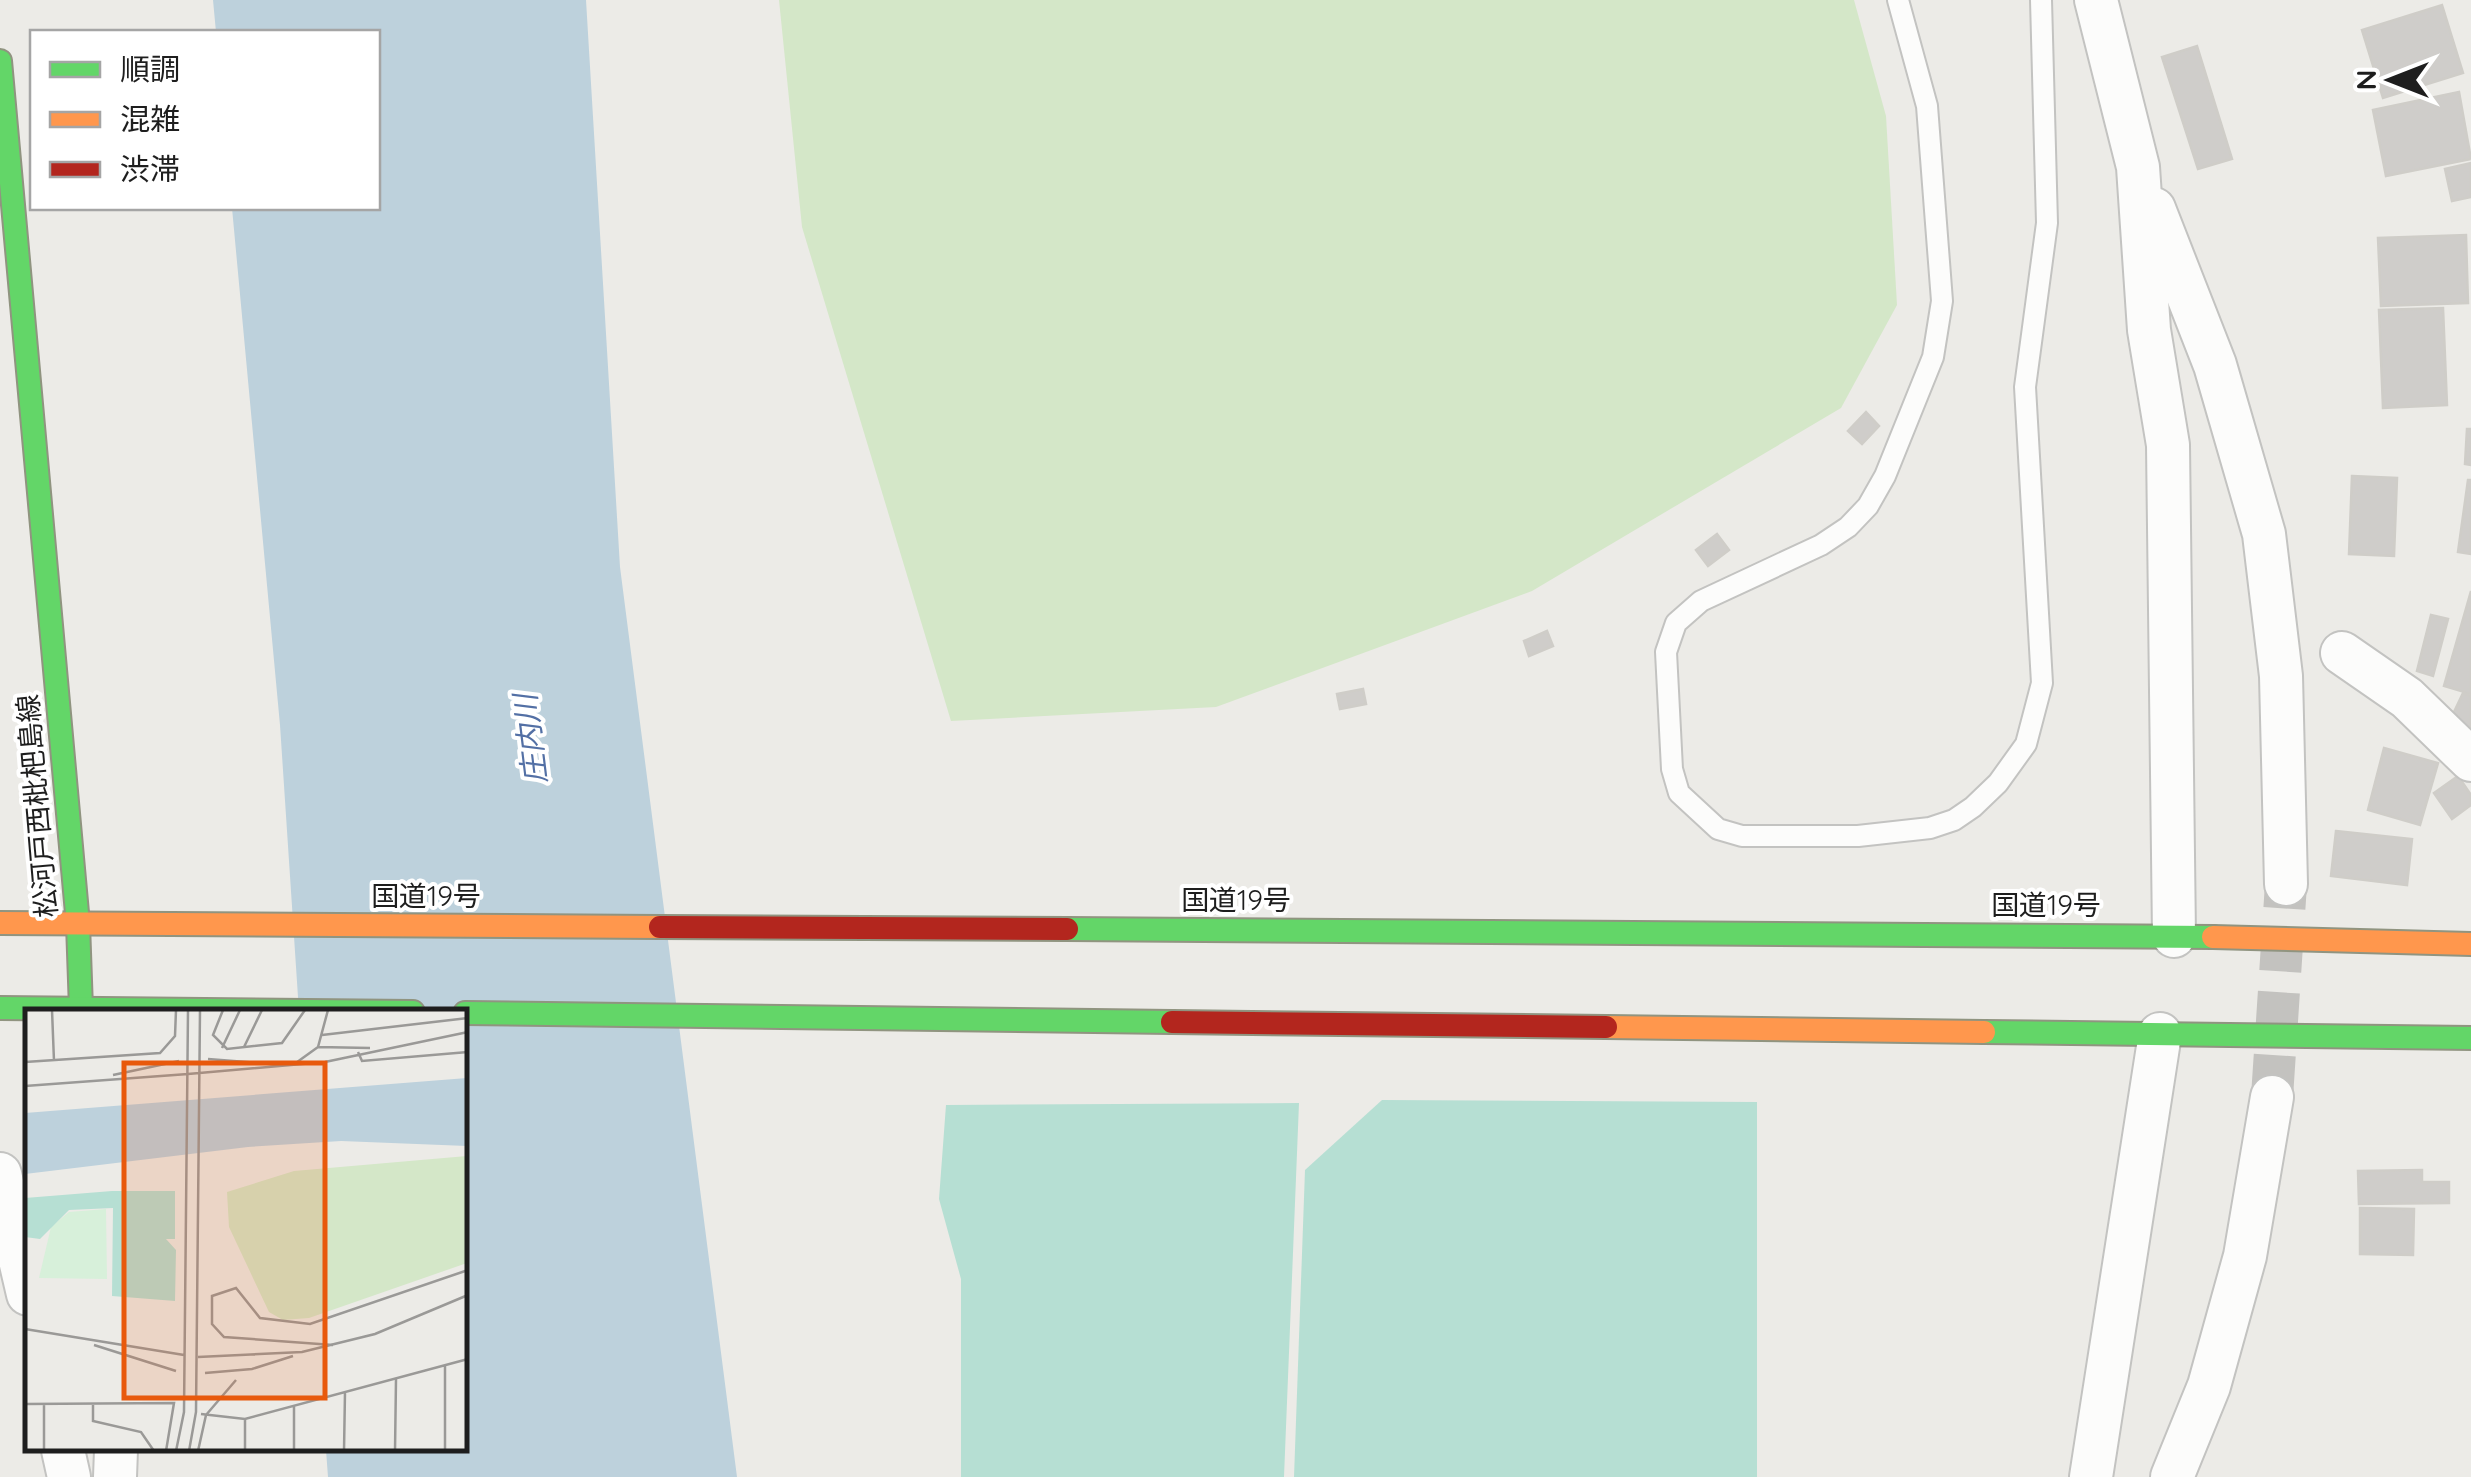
<svg xmlns="http://www.w3.org/2000/svg" width="2471" height="1477" viewBox="0 0 2471 1477" font-family="Quicksand,'Noto Sans JP',sans-serif">
  <rect width="100%" height="100%" fill="#ecebe7"/>
  <!-- grass -->
  <polygon fill="#d4e7c8" points="779,0 1854,0 1886,116 1897,305 1841,408 1532,591 1216,707 951,721 802,227"/>
  <!-- pitch -->
  <g fill="#b6dfd3">
    <polygon points="1382,1100 1757,1102 1757,1477 1294,1477 1305,1170"/>
    <polygon points="1299,1103 1284,1477 961,1477 961,1279 939,1199 946,1105"/>
  </g>
  <!-- water -->
  <polygon fill="#bdd1dc" points="213,0 586,0 620,567 737,1477 328,1477 326,1450 465,1450 465,1012 299,1012 280,725 232,208 378,208 378,32 216,32"/>
  <!-- building -->
  <g fill="#cfcdca" stroke="#cfcdc8" stroke-width="2.5">
    <polygon points="2442,5 2463,73 2383,98 2362,30"/>
    <polygon points="2197,46 2232,159 2198,169 2162,57"/>
    <polygon points="2459,92 2471,159 2386,176 2373,110"/>
    <polygon points="2471,163 2471,197 2452,201 2445,169"/>
    <polygon points="2466,235 2468,303 2381,306 2378,238"/>
    <polygon points="2443,308 2447,405 2383,408 2379,310"/>
    <polygon points="1866,412 1879,426 1862,444 1848,431"/>
    <polygon points="2467,429 2471,429 2471,465 2465,464"/>
    <polygon points="2352,476 2397,478 2394,556 2349,554"/>
    <polygon points="2468,480 2471,480 2471,554 2458,552"/>
    <polygon points="1717,534 1729,550 1708,566 1696,550"/>
    <polygon points="2471,591 2471,694 2444,686"/>
    <polygon points="2431,615 2448,619 2433,676 2417,671"/>
    <polygon points="1547,631 1553,646 1529,656 1524,641"/>
    <polygon points="1363,689 1366,704 1340,709 1337,694"/>
    <polygon points="2463,693 2471,696 2471,743 2445,731"/>
    <polygon points="2384,748 2438,763 2420,825 2368,810"/>
    <polygon points="2458,776 2471,795 2471,805 2452,819 2434,793"/>
    <polygon points="2336,831 2412,839 2407,885 2331,876"/>
    <polygon points="2422,1170 2422,1182 2449,1182 2449,1203 2359,1204 2358,1171"/>
    <polygon points="2360,1208 2414,1209 2413,1255 2360,1254"/>
  </g>
  <g fill="none" stroke-linecap="round" stroke-linejoin="round">
    <!-- street-tunnel -->
    <polyline stroke="#c3c2bf" stroke-width="42" stroke-dasharray="42 21" stroke-linecap="butt" points="2272,1097 2286,884"/>
    <!-- lane casing -->
    <g stroke="#c3c3c1" stroke-width="24">
      <polyline id="lane" points="1898,0 1927,106 1942,301 1933,357 1885,476 1868,506 1848,527 1821,545 1701,601 1676,623 1666,652 1672,769 1679,793 1718,829 1742,836 1858,836 1930,828 1954,820 1973,807 1998,783 2026,744 2042,683 2025,387 2047,223 2041,0"/>
    </g>
    <!-- street casing -->
    <g stroke="#c3c3c1" stroke-width="46">
      <g id="street">
        <polyline points="2096,0 2138,167 2149,330 2168,445 2174,936"/>
        <polyline points="2154,209 2215,365 2264,534 2281,676 2286,884"/>
        <polyline points="2342,653 2407,698 2471,760"/>
        <polyline points="0,1174 28,1294"/>
        <polyline points="63,1450 69,1477"/>
        <polyline points="115,1477 116,1450"/>
        <polyline points="2091,1477 2160,1034"/>
        <polyline points="2172,1477 2209,1386 2245,1256 2272,1097"/>
      </g>
    </g>
    <!-- fast casing -->
    <g stroke="#909480" stroke-width="26">
      <g id="fast">
        <polyline points="0,61 78,924 81,1009"/>
        <polyline points="1067,929 2213,937"/>
        <polyline points="0,1008 413,1012"/>
        <polyline points="465,1013 1172,1022"/>
        <polyline points="1984,1032 2471,1038"/>
      </g>
    </g>
    <!-- slow casing -->
    <g stroke="#909480" stroke-width="26">
      <g id="slow">
        <polyline points="0,923 660,927"/>
        <polyline points="2213,937 2471,944"/>
        <polyline points="1606,1027 1984,1032"/>
      </g>
    </g>
    <!-- jam casing -->
    <g stroke="#909480" stroke-width="26">
      <g id="jam">
        <polyline points="660,927 1067,929"/>
        <polyline points="1172,1022 1606,1027"/>
      </g>
    </g>
    <!-- lane -->
    <use href="#lane" stroke="#fcfcfb" stroke-width="20"/>
    <!-- street -->
    <use href="#street" stroke="#fcfcfb" stroke-width="42"/>
    <!-- fast -->
    <use href="#fast" stroke="#63d668" stroke-width="22"/>
    <!-- slow -->
    <use href="#slow" stroke="#ff974d" stroke-width="22"/>
    <!-- jam -->
    <use href="#jam" stroke="#b3261e" stroke-width="22"/>
  </g>
  <g text-anchor="middle" stroke-width="8" stroke-linejoin="round" paint-order="stroke">
    <!-- street labels -->
    <g font-size="28" fill="#1e1e1e" stroke="#fff">
      <text transform="translate(37 806) rotate(-95)" y="10">松河戸西枇杷島線</text>
      <text x="426" y="906">国道19号</text>
      <text x="1236" y="910">国道19号</text>
      <text x="2046" y="915">国道19号</text>
    </g>
    <!-- water labels -->
    <g font-size="30" font-style="italic" fill="#5370a5" stroke="#fff">
      <text transform="translate(531 739) rotate(-97)" y="10">庄内川</text>
    </g>
  </g>
  <!-- overview -->
  <g transform="translate(25 1009)">
    <rect width="442" height="442" fill="#ecebe7"/>
    <path d="M442 147V254L284 309 258 311 244 303 204 218 202 183 269 162Z" fill="#d4e7c8"/>
    <path d="M81 200 82 270 14 269 26 218 44 203Z" fill="#d7f0da"/>
    <path d="M87 182H150V230H141L151 241 150 292 87 287 88 199 44 201 15 230 0 228V189Z" fill="#b6dfd3"/>
    <path d="M442 69V137L316 132 223 138 0 165V104Z" fill="#bdd1dc"/>
    <path fill="none" stroke="#9a9997" stroke-width="2.5" d="M27 1 29 52M198 1 188 26 202 40 257 34 280 1M297 26 443 9M219 38 237 1M293 38 345 39M197 39 215 1M333 43 337 52 443 43M183 50 258 56M0 53 135 44 150 27 151 1M268 56 293 38 303 1M163 65 300 53 443 23M88 66 154 52M0 77 163 65M0 320 159 346M69 336 151 362M308 336 199 328 187 315V287L211 279 235 309 285 315 443 261M173 348 277 343 350 325 443 286M420 356V442M180 364 227 360 268 347M0 395 149 394 141 442M19 395V442M68 395V412L116 423 129 442M176 405 220 410 443 350M220 410V442M151 442 159 403 163 1M164 442 171 403 175 1M173 442 181 406 211 371M269 442V397M319 442 320 383M370 442 371 370"/>
    <path fill="#e8590c" fill-opacity="0.15" stroke="#e8590c" stroke-width="5" d="M99 54H300V389H99Z"/>
    <rect width="442" height="442" fill="none" stroke="#1e1e1e" stroke-width="5"/>
  </g>
  <!-- legend -->
  <rect x="30" y="30" width="350" height="180" fill="#ffffff" stroke="#a5a5a5" stroke-width="2.5"/>
  <rect x="50" y="62" width="50" height="15" fill="#63d668" stroke="#a5a5a5" stroke-width="2.5"/>
  <text x="120" y="80" font-size="30" fill="#1e1e1e">順調</text>
  <rect x="50" y="112" width="50" height="15" fill="#ff974d" stroke="#a5a5a5" stroke-width="2.5"/>
  <text x="120" y="130" font-size="30" fill="#1e1e1e">混雑</text>
  <rect x="50" y="162" width="50" height="15" fill="#b3261e" stroke="#a5a5a5" stroke-width="2.5"/>
  <text x="120" y="180" font-size="30" fill="#1e1e1e">渋滞</text>
  <!-- north arrow -->
  <g transform="translate(2391 80) rotate(270)" stroke="#ffffff" stroke-width="8" paint-order="stroke">
  <path d="M0-8L18 38L0 25L-18 38Z" fill="#1e1e1e"/>
  <text y="-15" font-size="28" font-weight="bold" text-anchor="middle" fill="#1e1e1e">N</text>
  </g>
</svg>
